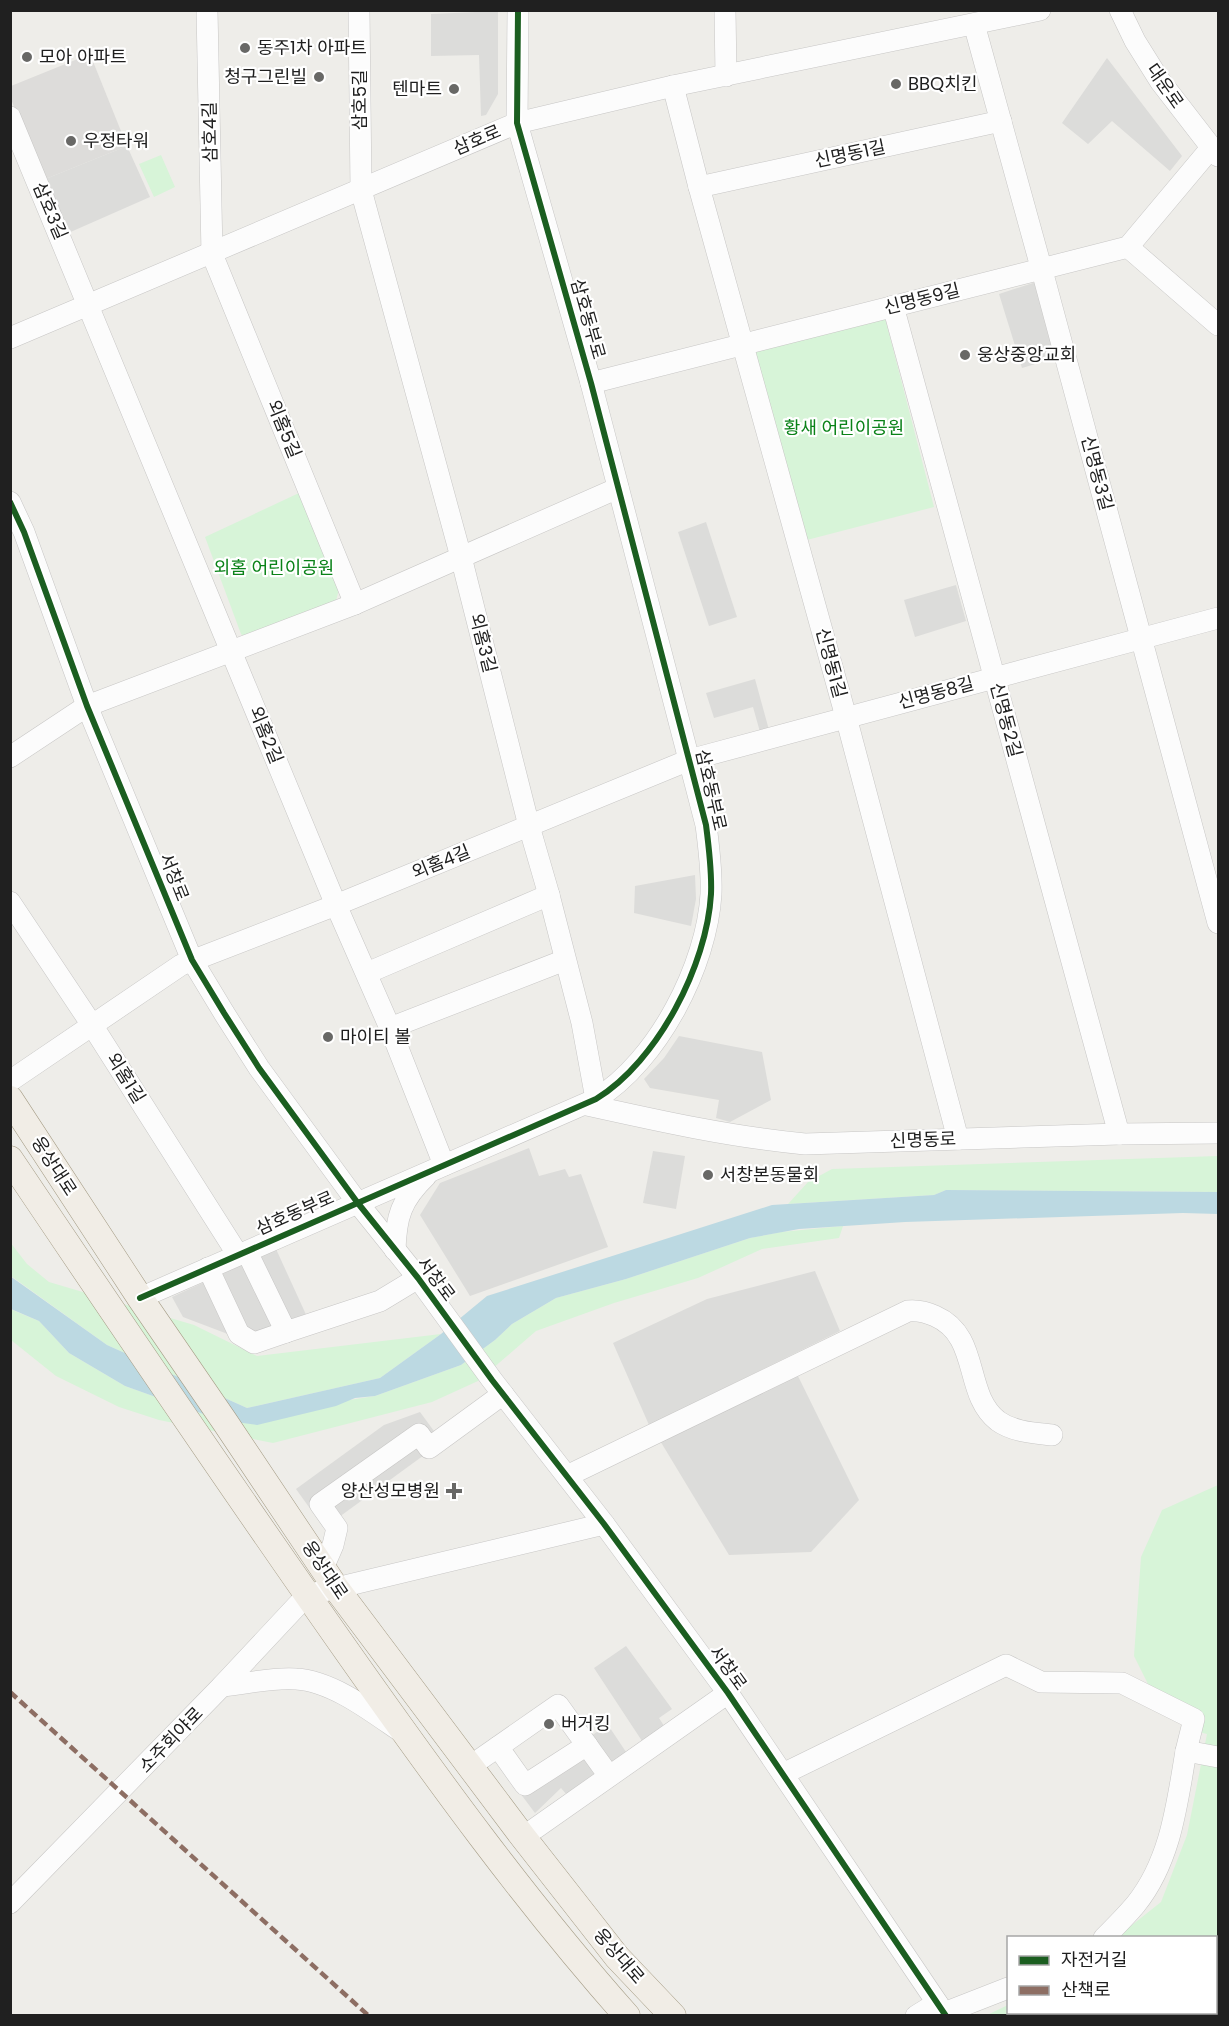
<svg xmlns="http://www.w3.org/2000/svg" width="1229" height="2026" viewBox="0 0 1229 2026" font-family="Poppins,'Noto Sans KR',sans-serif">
  <rect width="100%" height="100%" fill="#eeede9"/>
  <!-- residential -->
  <polygon fill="#dddcda" points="90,54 127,146 43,180 11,99 11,86"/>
  <!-- religious -->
  <g fill="#dcdcda">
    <polygon points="498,11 498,94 486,115 481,116 479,55 431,56 431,14"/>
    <polygon points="1107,58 1182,156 1170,171 1112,121 1088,144 1062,123"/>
    <polygon points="127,146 150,197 66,234 43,180"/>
    <polygon points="1036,282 1059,357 1022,368 999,294"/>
    <polygon points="706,522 737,617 709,626 678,532"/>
    <polygon points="956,585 966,621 915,637 904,600"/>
    <polygon points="755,679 769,730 760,732 753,707 714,718 706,693"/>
    <polygon points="695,875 696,899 691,926 634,913 635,886"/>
    <polygon points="679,1036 762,1052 771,1100 730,1122 716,1118 719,1100 650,1088 644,1079 664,1058"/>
    <polygon points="529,1148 539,1176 565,1169 569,1177 581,1174 608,1247 470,1296 420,1215 440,1183"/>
    <polygon points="653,1151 685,1156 676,1209 643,1203"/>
    <polygon points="276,1249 314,1332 259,1346 183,1317 172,1297"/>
    <polygon points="815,1271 840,1331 649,1425 613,1343 707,1299"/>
    <polygon points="796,1372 859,1500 811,1552 729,1555 659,1439"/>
    <polygon points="420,1412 442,1442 324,1528 296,1489 384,1425"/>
    <polygon points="626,1646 672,1709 659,1718 666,1729 644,1744 594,1668"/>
    <polygon points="608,1725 628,1755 567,1795 561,1788 535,1813 514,1785"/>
  </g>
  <!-- park -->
  <g fill="#d7f4d8">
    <polygon points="161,155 175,187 154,197 139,164"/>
    <polygon points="884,314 934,507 803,541 754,348"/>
    <polygon points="299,493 341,581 336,601 248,640 241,634 205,537"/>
    <polygon points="1218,1156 1218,1192 946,1190 934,1195 788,1204 808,1182 832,1169"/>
    <polygon points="843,1226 839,1238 762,1249 698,1278 614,1303 536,1331 478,1381 432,1402 273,1443 159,1420 119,1407 56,1376 11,1340 10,1309 39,1321 69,1353 125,1386 220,1420 375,1396 461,1365 495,1340 512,1324 556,1298 626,1279 750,1238 781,1232"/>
    <polygon points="10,1242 27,1264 49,1282 194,1325 257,1356 441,1334 380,1378 247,1408 107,1345 11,1276"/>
    <polygon points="1218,1485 1218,2015 985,2016 1008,2005 1008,2012 1216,2012 1216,1938 1117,1937 1161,1902 1187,1835 1207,1734 1195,1731 1152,1692 1134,1656 1141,1557 1162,1510"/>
  </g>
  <!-- water -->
  <polygon fill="#bcd9e2" points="946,1190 1218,1192 1218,1214 1183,1213 905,1222 799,1229 750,1238 626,1279 556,1298 512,1324 495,1340 461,1365 375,1396 355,1398 336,1406 257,1425 220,1420 125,1386 69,1353 39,1321 11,1309 10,1276 107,1345 247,1408 380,1378 441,1334 487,1296 772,1205 934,1195"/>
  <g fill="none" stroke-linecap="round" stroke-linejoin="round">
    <!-- minor casing -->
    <g stroke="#c7c6c5" stroke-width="22">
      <g id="minor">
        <polyline points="207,10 212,254 355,604"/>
        <polyline points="359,10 361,190 461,557 529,826 549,895 582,1023 596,1099"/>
        <polyline points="725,10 726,76"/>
        <polyline points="1120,10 1135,41 1160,81 1218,156"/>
        <path d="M974 24C1058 323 1136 624 1218 923"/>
        <polyline points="673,86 699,187 846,717 958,1139"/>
        <polyline points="10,117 336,905 390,1028 444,1165"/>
        <polyline points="699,187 1001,121"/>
        <polyline points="1128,247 1218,325"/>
        <polyline points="893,306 1119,1134"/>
        <polyline points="10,338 517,123 673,86 1040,10"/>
        <polyline points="591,383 1128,247 1211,148"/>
        <polyline points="10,502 24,532 87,706 192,960 224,1013 259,1068 357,1202 418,1278 492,1380 604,1524 728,1693 946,2016"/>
        <polyline points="10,757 87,706 355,604 618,488"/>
        <polyline points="10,902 92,1025 238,1255"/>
        <polyline points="367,973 549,895"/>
        <polyline points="390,1028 565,960"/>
        <polyline points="10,1081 181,965 336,905 689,760 1218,618"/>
        <path d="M587 1105C659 1121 731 1137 805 1144L1119 1134 1218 1133"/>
        <path d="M395 1250C396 1217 401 1200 426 1176"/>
        <polyline points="247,1252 286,1332 380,1301 418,1278"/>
        <polyline points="208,1268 239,1334 254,1343 286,1332"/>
        <path d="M140 1298 596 1099C658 1061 707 965 711 894 712 871 709 848 706 825L591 383 517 123 518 10"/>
        <path d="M567 1476 908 1311C918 1310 926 1312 935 1316 981 1336 963 1394 998 1421 1013 1432 1035 1433 1052 1435"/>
        <polyline points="323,1568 333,1545 337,1528 320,1504 419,1434 429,1448 503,1394"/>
        <path d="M222 1686C246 1684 272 1677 296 1679 332 1681 371 1711 400 1731"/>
        <polyline points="498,1747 525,1785 587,1745"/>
        <polyline points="469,1767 558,1705 609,1776"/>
        <polyline points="783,1774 1006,1665 1041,1682 1122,1683 1194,1719 1186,1751"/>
        <polyline points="523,1837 728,1693"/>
        <polyline points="10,1903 222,1686 307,1595 604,1524"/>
        <path d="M1104 1938C1115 1927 1126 1916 1136 1904 1171 1860 1177 1804 1186 1751L1218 1757"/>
        <polyline points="944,2013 1008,1988"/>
        <polyline points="916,2016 937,2003"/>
      </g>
    </g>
    <!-- major casing -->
    <g stroke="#a59c85" stroke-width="27">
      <g id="major">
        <polyline points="10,1099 140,1298 225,1422 336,1588 523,1837 617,1957 673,2016"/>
        <path d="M10 1159C121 1324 232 1488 346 1650 434 1775 525 1901 627 2016"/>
      </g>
    </g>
    <!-- minor -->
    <use href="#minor" stroke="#fcfcfc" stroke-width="21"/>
    <!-- major -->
    <use href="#major" stroke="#f1ede6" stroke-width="26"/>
    <!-- quiet -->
    <polyline stroke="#8d6e63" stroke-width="4.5" stroke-dasharray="9 4.5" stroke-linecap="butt" points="10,1692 369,2016"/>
    <!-- cycleway casing -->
    <g stroke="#fff" stroke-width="10">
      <g id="cycleway">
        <polyline points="10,502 24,532 87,706 192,960 224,1013 259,1068 357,1202 418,1278 492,1380 604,1524 728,1693 946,2016"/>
        <path d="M140 1298 596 1099C658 1061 707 965 711 894 712 871 709 848 706 825L591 383 517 123 518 10"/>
      </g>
    </g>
    <!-- cycleway -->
    <use href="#cycleway" stroke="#1b5e20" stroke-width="6"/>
  </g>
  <!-- markers -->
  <g fill="#686866" stroke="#fff" stroke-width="2">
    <circle cx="245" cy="48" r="6"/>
    <circle cx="27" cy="57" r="6"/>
    <circle cx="319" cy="77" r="6"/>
    <circle cx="896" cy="84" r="6"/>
    <circle cx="454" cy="89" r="6"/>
    <circle cx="71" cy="141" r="6"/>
    <circle cx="965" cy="355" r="6"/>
    <circle cx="328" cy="1037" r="6"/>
    <circle cx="708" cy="1175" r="6"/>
    <path d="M451 1482h6v6h6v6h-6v6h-6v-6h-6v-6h6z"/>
    <circle cx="549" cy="1724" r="6"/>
  </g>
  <g text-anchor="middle" stroke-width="4.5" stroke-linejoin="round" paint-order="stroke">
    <!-- poi labels -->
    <g font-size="18" fill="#202020" stroke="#fff" text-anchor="start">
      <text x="257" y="54">동주1차 아파트</text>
      <text x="39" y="63">모아 아파트</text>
      <text x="307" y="83" text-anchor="end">청구그린빌</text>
      <text x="908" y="90">BBQ치킨</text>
      <text x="442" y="95" text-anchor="end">텐마트</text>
      <text x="83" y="147">우정타워</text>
      <text x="977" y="361">웅상중앙교회</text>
      <text x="340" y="1043">마이티 볼</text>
      <text x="720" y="1181">서창본동물회</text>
      <text x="440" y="1497" text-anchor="end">양산성모병원</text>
      <text x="561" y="1730">버거킹</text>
    </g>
    <!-- street labels -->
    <g font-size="18" fill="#202020" stroke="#fff">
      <text transform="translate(1165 86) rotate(55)" y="6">대운로</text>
      <text transform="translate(360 100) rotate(-90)" y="6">삼호5길</text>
      <text transform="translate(210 132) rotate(-91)" y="6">삼호4길</text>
      <text transform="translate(477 140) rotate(-23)" y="6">삼호로</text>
      <text transform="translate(850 154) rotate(-12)" y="6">신명동1길</text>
      <text transform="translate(50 211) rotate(67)" y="6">삼호3길</text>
      <text transform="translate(922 299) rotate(-14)" y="6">신명동9길</text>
      <text transform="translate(588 319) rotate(74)" y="6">삼호동부로</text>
      <text transform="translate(284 429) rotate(68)" y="6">외홈5길</text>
      <text transform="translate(1097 473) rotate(75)" y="6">신명동3길</text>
      <text transform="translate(483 643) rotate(76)" y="6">외홈3길</text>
      <text transform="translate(831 663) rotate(75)" y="6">신명동1길</text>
      <text transform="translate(936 693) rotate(-15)" y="6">신명동8길</text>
      <text transform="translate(1006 720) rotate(75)" y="6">신명동2길</text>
      <text transform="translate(266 735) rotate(68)" y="6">외홈2길</text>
      <text transform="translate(711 790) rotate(77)" y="6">삼호동부로</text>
      <text transform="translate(441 862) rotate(-22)" y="6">외홈4길</text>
      <text transform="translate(174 877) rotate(68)" y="6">서창로</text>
      <text transform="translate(126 1078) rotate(58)" y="6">외홈1길</text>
      <text transform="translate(923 1140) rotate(-2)" y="6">신명동로</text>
      <text transform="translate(54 1166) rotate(57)" y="6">웅상대로</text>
      <text transform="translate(295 1213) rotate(-24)" y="6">삼호동부로</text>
      <text transform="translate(436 1279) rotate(53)" y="6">서창로</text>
      <text transform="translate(325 1570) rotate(56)" y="6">웅상대로</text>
      <text transform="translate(728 1668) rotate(54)" y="6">서창로</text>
      <text transform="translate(171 1740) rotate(-46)" y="6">소주회야로</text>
      <text transform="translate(619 1956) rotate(49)" y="6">웅상대로</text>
    </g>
    <!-- park labels -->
    <g font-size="18" fill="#0a8218" stroke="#fff">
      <text x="844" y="434">황새 어린이공원</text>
      <text x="274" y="574">외홈 어린이공원</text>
    </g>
  </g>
  <!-- border -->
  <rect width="1229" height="2026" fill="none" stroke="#202020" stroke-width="24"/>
  <!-- legend -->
  <rect x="1007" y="1936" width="210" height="78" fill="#ffffff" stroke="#a6a6a6" stroke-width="1.5"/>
  <rect x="1019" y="1956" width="30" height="9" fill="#1b5e20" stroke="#a6a6a6" stroke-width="1.5"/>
  <text x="1061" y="1966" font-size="18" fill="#202020">자전거길</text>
  <rect x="1019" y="1986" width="30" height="9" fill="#8d6e63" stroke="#a6a6a6" stroke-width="1.5"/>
  <text x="1061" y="1996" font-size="18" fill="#202020">산책로</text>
</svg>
